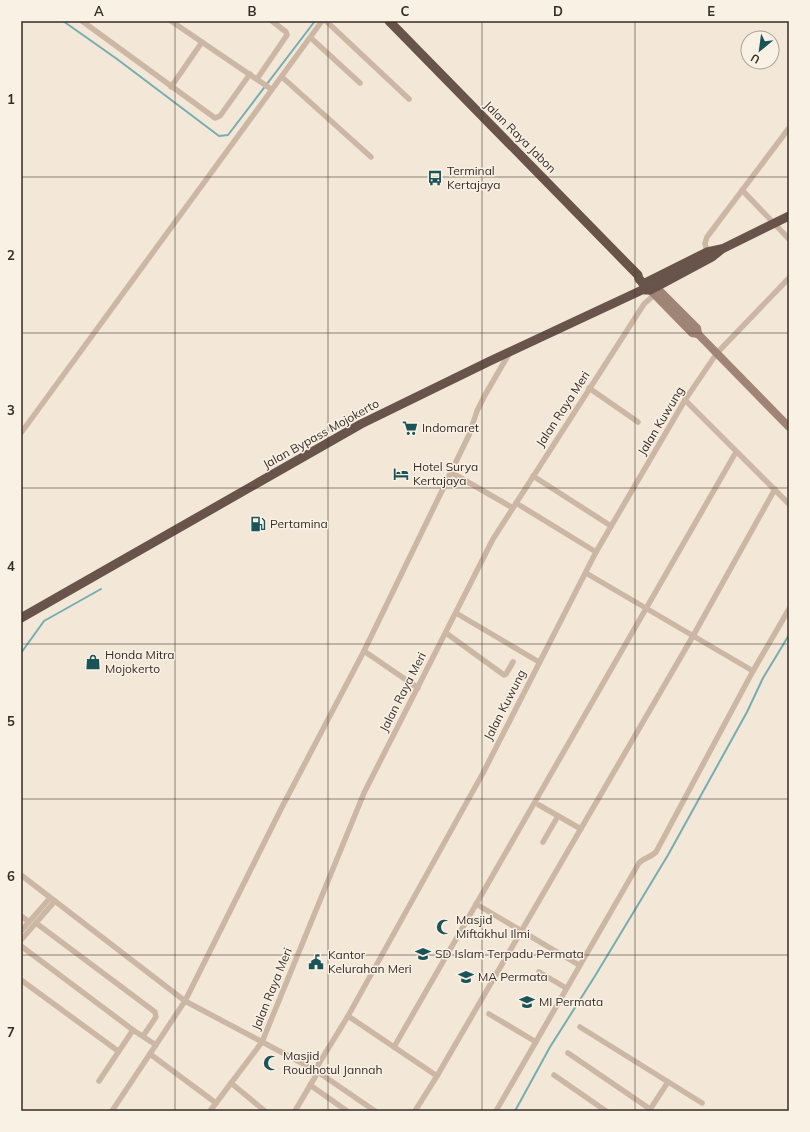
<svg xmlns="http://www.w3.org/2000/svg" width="810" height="1132" viewBox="0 0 810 1132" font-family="Mulish,sans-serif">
  <rect width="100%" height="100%" fill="#f3e7d8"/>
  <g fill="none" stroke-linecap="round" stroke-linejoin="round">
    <!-- stream -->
    <g stroke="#76adb1" stroke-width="2">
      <polyline points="63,21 117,59 219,136 228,135 315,21"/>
      <polyline points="21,653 44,621 101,589"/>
      <polyline points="515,1111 550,1047 595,976 668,855 747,712 763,678 789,635"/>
    </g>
    <!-- minor -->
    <g stroke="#cbb7a4" stroke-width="5.5">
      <polyline points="82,21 215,118 220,116 250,74"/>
      <polyline points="171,21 271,89"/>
      <polyline points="326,21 409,99"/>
      <polyline points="311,38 360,83"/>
      <polyline points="282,77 371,157"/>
      <polyline points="257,79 287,35 286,32 272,21"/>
      <polyline points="171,87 202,42"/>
      <polyline points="742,190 789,239"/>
      <polyline points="707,252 705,243 707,237 789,128"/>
      <polyline points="589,388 638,422"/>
      <polyline points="685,400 789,504"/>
      <polyline points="21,433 322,21"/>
      <polyline points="454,474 513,508"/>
      <polyline points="533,476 611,526"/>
      <polyline points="516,503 596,552"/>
      <polyline points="586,573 753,671"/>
      <polyline points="456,613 539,662"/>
      <polyline points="446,633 504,675 506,674 513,662"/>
      <polyline points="364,651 418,688"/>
      <polyline points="539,805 581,829"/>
      <polyline points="543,842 558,816"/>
      <polyline points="21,875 185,1001 315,1070 375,1111"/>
      <polyline points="476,904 579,965"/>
      <polyline points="21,916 29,922"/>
      <polyline points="36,923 155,1012 156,1017 143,1036"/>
      <polyline points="21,931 50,898"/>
      <polyline points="21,940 55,901"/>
      <polyline points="21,946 133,1030 156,1045"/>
      <polyline points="539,972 566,988"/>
      <polyline points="21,980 118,1051"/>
      <polyline points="489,1014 536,1042"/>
      <polyline points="348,1016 437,1076"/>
      <polyline points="580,1027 702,1103"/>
      <polyline points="394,1047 736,452"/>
      <polyline points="568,1053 650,1109"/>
      <polyline points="150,1054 216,1103"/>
      <polyline points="315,1070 348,1016 483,773 596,552 685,400 717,353 789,278"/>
      <polyline points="554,1075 606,1111"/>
      <polyline points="99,1081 133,1030"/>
      <polyline points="231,1083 265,1111"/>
      <polyline points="310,1085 347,1111"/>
      <polyline points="112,1111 185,1001 282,807 364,651 437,501 469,435 477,411 485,395 510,352"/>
      <polyline points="210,1111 262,1042 364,793 493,539 644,304 654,295"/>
      <polyline points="295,1111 318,1072"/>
      <polyline points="415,1111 437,1076 693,636 775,489"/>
      <path d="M496 1111 639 863C644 858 651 857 656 852L753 671 789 609"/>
      <polyline points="649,1111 668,1082"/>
    </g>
    <!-- secondary -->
    <g stroke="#9f8575" stroke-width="8">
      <polyline points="656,287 697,328 698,334 789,427"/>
      <polyline points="650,290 692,333 698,334"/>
    </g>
    <!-- trunk -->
    <g stroke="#68544a" stroke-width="9">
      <polyline points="389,21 633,270 638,275 639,279 650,290"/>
      <polyline points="643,284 707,252 721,249"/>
      <polyline points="645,290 650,290 656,287 712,257 722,249 789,216"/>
      <polyline points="21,618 361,424 490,361 642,290"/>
    </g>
  </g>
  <!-- grid -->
  <path fill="none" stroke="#362b26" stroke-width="1" stroke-opacity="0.55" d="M175 21V1111M328 21V1111M482 21V1111M635 21V1111M21 177H789M21 333H789M21 488H789M21 644H789M21 799H789M21 955H789"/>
  <!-- icons -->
  <defs>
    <g id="bus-bare" transform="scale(1.2)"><path d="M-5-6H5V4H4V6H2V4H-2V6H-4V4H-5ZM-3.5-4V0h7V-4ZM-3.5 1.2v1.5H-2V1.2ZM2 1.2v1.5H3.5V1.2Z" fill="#1a5459" stroke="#faf1e5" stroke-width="2.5" paint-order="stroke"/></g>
    <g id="supermarket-bare" transform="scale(1.2)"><path d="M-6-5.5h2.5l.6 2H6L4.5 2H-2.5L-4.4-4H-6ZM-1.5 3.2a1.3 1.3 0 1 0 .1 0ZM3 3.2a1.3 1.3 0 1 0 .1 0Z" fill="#1a5459" stroke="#faf1e5" stroke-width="2.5" paint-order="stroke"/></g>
    <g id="hotel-bare" transform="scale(1.2)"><path d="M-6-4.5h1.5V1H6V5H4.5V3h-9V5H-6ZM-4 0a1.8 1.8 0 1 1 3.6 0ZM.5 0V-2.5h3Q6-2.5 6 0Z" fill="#1a5459" stroke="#faf1e5" stroke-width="2.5" paint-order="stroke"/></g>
    <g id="fuel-bare" transform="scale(1.2)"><path d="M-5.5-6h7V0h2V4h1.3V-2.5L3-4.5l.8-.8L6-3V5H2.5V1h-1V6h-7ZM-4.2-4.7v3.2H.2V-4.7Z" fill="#1a5459" stroke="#faf1e5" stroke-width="2.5" paint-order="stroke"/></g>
    <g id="shop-bare" transform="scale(1.2)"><path d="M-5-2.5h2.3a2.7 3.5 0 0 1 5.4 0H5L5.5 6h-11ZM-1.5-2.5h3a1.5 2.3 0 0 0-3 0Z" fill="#1a5459" stroke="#faf1e5" stroke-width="2.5" paint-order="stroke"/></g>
    <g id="mosque-bare" transform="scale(1.2)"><path d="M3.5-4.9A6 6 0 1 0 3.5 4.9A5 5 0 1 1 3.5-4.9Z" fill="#1a5459" stroke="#faf1e5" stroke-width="2.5" paint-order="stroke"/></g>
    <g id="school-bare" transform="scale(1.2)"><path d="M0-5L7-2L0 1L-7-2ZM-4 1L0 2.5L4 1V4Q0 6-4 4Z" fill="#1a5459" stroke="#faf1e5" stroke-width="2.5" paint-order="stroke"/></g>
    <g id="civic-bare" transform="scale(1.2)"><path d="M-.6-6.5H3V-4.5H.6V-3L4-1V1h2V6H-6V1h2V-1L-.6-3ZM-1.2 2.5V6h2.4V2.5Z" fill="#1a5459" stroke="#faf1e5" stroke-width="2.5" paint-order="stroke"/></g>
  </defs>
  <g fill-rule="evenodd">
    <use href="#bus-bare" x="435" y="178"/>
    <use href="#supermarket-bare" x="410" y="428"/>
    <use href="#hotel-bare" x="401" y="474"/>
    <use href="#fuel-bare" x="258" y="524"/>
    <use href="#shop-bare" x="93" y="662"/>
    <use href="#mosque-bare" x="444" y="927"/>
    <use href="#school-bare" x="423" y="954"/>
    <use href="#civic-bare" x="316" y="962"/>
    <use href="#school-bare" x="466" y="977"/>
    <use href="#school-bare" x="527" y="1002"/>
    <use href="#mosque-bare" x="271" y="1063"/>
  </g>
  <g text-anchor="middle" stroke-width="3" stroke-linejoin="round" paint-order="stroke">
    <!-- street labels -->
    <g font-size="12" fill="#362b26" stroke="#faf1e5">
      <text transform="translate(520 137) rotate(45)" y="4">Jalan Raya Jabon</text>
      <text transform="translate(563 409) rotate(-57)" y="4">Jalan Raya Meri</text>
      <text transform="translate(661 421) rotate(-59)" y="4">Jalan Kuwung</text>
      <text transform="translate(321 434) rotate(-29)" y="4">Jalan Bypass Mojokerto</text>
      <text transform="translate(403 692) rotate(-63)" y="4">Jalan Raya Meri</text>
      <text transform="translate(505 705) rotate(-63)" y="4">Jalan Kuwung</text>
      <text transform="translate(272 989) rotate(-68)" y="4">Jalan Raya Meri</text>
    </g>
    <!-- poi labels -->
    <g font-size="12" fill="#362b26" stroke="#faf1e5" text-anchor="start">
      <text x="447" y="175">Terminal<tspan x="447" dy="14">Kertajaya</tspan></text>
      <text x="422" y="432">Indomaret</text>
      <text x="413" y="471">Hotel Surya<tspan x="413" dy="14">Kertajaya</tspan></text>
      <text x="270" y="528">Pertamina</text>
      <text x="105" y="659">Honda Mitra<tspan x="105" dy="14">Mojokerto</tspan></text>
      <text x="456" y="924">Masjid<tspan x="456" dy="14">Miftakhul Ilmi</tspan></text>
      <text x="435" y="958">SD Islam Terpadu Permata</text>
      <text x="328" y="959">Kantor<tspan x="328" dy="14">Kelurahan Meri</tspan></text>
      <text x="478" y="981">MA Permata</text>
      <text x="539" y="1006">MI Permata</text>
      <text x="283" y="1060">Masjid<tspan x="283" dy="14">Roudhotul Jannah</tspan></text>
    </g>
  </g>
  <!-- border -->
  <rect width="810" height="1132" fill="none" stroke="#faf1e5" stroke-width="44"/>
  <!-- north arrow -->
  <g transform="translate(760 50) rotate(209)"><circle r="19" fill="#faf1e5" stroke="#aca299"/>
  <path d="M0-3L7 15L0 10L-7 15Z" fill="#1a5459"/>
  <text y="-6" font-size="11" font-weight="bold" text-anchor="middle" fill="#362b26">U</text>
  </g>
  <rect x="22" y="22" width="766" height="1088" fill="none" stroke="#362b26" stroke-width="1.5"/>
  <g font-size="13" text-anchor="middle" font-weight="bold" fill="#362b26">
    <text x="99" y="16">A</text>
    <text x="252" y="16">B</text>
    <text x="405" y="16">C</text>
    <text x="558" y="16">D</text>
    <text x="711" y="16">E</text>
    <text x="11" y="104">1</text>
    <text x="11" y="260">2</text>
    <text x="11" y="415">3</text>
    <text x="11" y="571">4</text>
    <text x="11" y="726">5</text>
    <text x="11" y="881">6</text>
    <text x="11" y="1037">7</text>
  </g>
</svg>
